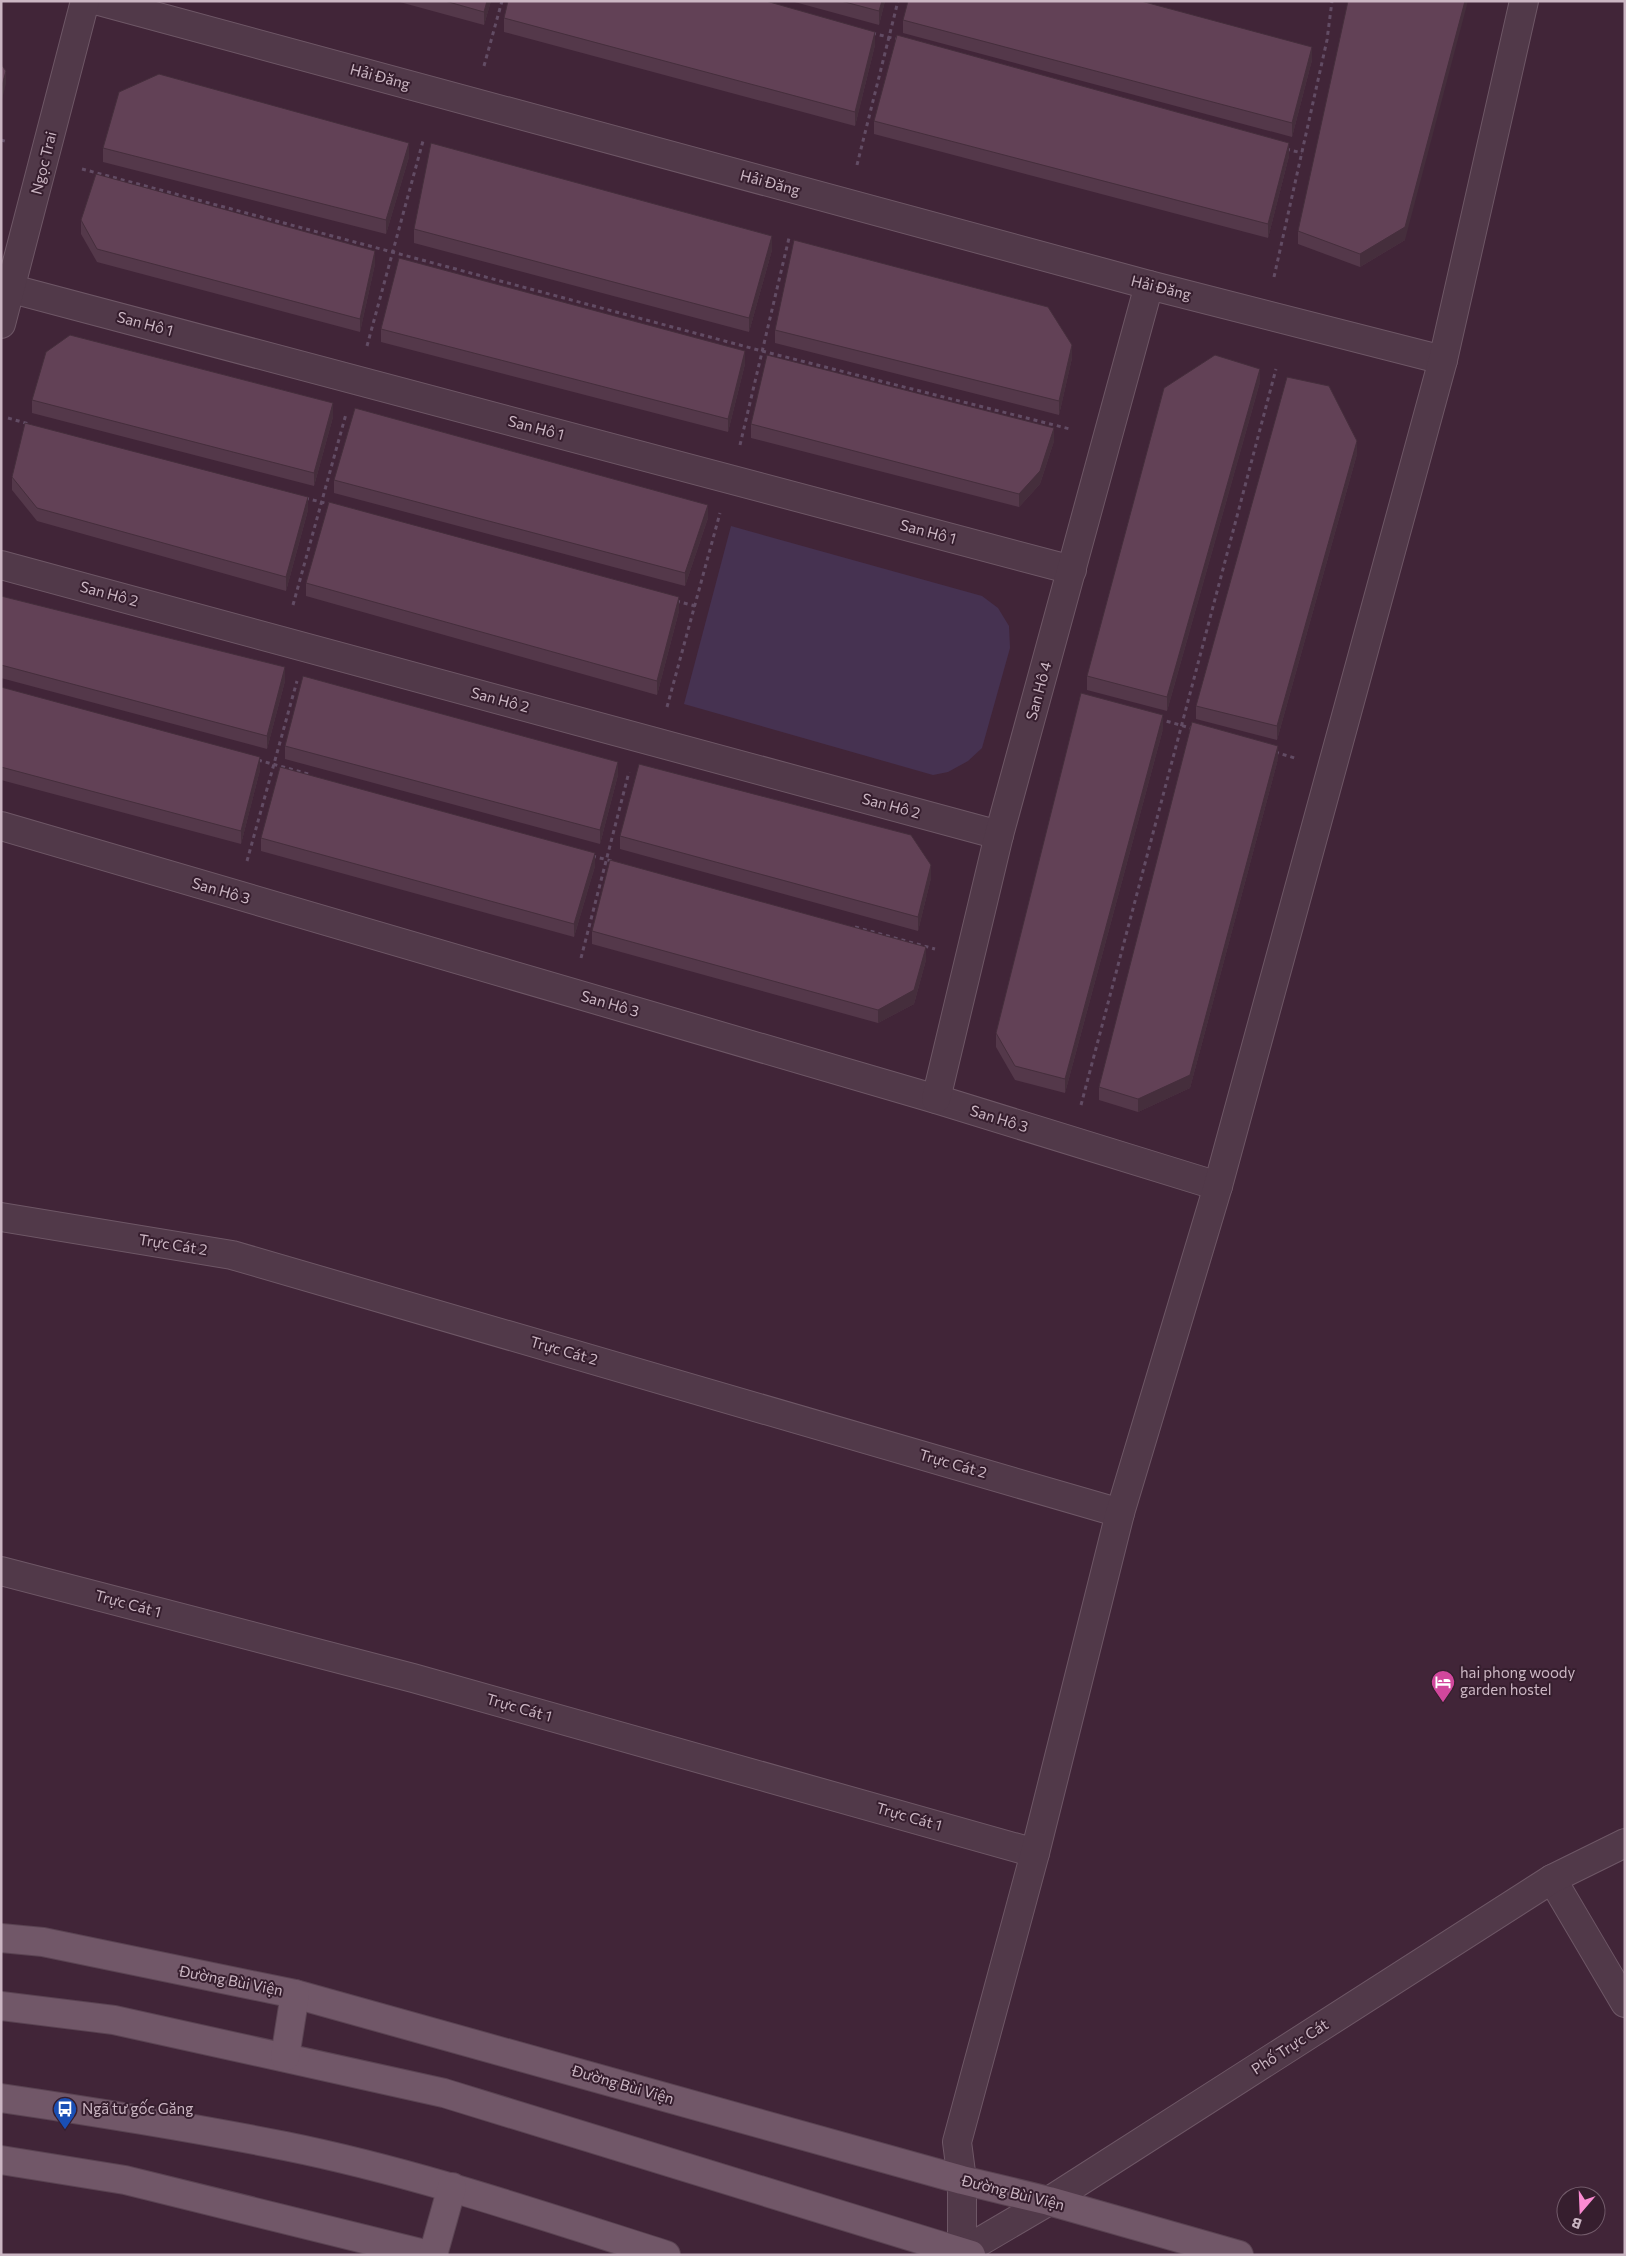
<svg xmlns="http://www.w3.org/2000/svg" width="1626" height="2256" viewBox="0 0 1626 2256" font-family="Commissioner,sans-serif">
  <rect width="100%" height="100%" fill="#412538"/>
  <!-- green -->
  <polygon fill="#463251" points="731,526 982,596 998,608 1009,626 1010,648 982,748 968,761 948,772 933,775 684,704"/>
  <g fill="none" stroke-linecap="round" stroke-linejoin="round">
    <!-- minor casing -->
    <g stroke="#6e5766" stroke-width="30">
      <g id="minor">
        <polyline points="99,1 1149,285 1443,360"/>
        <polyline points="1,286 1072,570"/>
        <polyline points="1,324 85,1"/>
        <polyline points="1,565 999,835"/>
        <polyline points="1,826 936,1099 1218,1186"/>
        <polyline points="936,1099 999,835 1149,285"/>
        <polyline points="1,1217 232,1255 1120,1513"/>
        <polyline points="1,1571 413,1678 1035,1853"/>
        <polyline points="1552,1879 1625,2003"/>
        <polyline points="962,2252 962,2180 957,2142 1035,1853 1120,1513 1218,1186 1443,360 1524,1"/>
        <polyline points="957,2255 1049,2201 1552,1879 1625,1843"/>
      </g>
    </g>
    <!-- major casing -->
    <g stroke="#5a4352" stroke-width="30">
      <g id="major">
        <polyline points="1,1938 43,1942 295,1994 962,2180 1049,2201 1239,2255"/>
        <polyline points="1,2006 114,2020 444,2093 971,2255"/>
        <polyline points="285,2057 295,1994"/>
        <path d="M1 2098C96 2112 191 2127 285 2146 414 2172 540 2215 666 2255"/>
        <polyline points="1,2160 125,2180 429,2255"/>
        <polyline points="433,2255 452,2187"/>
      </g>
    </g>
    <!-- path -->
    <g stroke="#624c64" stroke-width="3" stroke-dasharray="4 4" stroke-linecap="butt">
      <polyline points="872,33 900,40"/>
      <polyline points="484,66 502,1"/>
      <polyline points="1,140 8,142"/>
      <polyline points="1286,149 1302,153"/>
      <polyline points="857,165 898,1"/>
      <polyline points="82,169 762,351 1070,429"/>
      <polyline points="1274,277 1327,40 1332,1"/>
      <polyline points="367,346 423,141"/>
      <polyline points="8,418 29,424"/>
      <polyline points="740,445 789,238"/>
      <polyline points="305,498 333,505"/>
      <polyline points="676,601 695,606"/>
      <polyline points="293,605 346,414"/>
      <polyline points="667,707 720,513"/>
      <polyline points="1159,719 1194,729"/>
      <polyline points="1275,752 1298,759"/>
      <polyline points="258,760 312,775"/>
      <polyline points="592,856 612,861"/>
      <polyline points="247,861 297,681"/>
      <polyline points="855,927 935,949"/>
      <polyline points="581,958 629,772"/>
      <polyline points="1081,1105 1276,369"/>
    </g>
    <!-- minor -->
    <use href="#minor" stroke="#513949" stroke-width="28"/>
    <!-- major -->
    <use href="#major" stroke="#715768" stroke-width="28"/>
  </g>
  <!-- wall -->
  <g fill="#54384a">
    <polygon points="396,1 491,1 484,25"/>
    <polygon points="791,1 885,1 879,25"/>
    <polygon points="504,18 875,45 855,126 504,32"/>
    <polygon points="903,20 1312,60 1292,137 903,33"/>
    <polygon points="874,121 1289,156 1268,238 874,134"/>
    <polygon points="103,148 409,157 386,234 103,162"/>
    <polygon points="81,220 375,264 360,332 97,262 81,234"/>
    <polygon points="414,229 772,250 749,332 414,243"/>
    <polygon points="1298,231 1405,240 1360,267 1298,244"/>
    <polygon points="381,329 745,364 728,432 381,342"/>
    <polygon points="775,330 1072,358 1059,415 775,343"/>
    <polygon points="1260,382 1167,711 1087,690 1087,676"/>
    <polygon points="32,400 333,417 314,486 32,413"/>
    <polygon points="751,424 1054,441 1040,484 1019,507 751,438"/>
    <polygon points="1357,454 1277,740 1196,719 1196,706"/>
    <polygon points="12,477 308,510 286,591 37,521 12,490"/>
    <polygon points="334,480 708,518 685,586 334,493"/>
    <polygon points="306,583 679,611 657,695 306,596"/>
    <polygon points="1,596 285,681 267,749 1,678"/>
    <polygon points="1,687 260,770 241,844 1,780"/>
    <polygon points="1163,729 1065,1093 1015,1080 996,1047 996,1033"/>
    <polygon points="285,746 618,775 600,844 285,759"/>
    <polygon points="1278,759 1190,1088 1138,1112 1099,1100 1099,1087"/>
    <polygon points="620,836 931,878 918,931 620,849"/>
    <polygon points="261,838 595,866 574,937 261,851"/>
    <polygon points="592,931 926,960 914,1004 878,1023 592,944"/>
  </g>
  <!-- shaded-wall -->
  <g fill="#452e3c">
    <polygon points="487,1 491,1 484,25 484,12"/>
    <polygon points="882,1 885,1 879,25 879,11"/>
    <polygon points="1465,1 1468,1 1405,240 1360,267 1360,254"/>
    <polygon points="875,32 875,45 855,126 855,112"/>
    <polygon points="1312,47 1312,60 1292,137 1292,123"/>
    <polygon points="6,71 6,84 1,103 1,89"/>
    <polygon points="409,143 409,157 386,234 386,220"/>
    <polygon points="1289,143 1289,156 1268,238 1268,224"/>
    <polygon points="772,236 772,250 749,332 749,318"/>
    <polygon points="375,251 375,264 360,332 360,319"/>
    <polygon points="1072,345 1072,358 1059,415 1059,401"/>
    <polygon points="745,351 745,364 728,432 728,419"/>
    <polygon points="1260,369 1260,382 1167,711 1167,697"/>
    <polygon points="333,403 333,417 314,486 314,473"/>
    <polygon points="1054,428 1054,441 1040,484 1019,507 1019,494"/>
    <polygon points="1357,441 1357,454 1277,740 1277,726"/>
    <polygon points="308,497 308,510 286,591 286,577"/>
    <polygon points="708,505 708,518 685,586 685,573"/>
    <polygon points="679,597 679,611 657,695 657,681"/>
    <polygon points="285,667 285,681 267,749 267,736"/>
    <polygon points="1163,715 1163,729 1065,1093 1065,1079"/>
    <polygon points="1278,746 1278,759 1190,1088 1138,1112 1138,1099"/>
    <polygon points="260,757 260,770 241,844 241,831"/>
    <polygon points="618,762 618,775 600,844 600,830"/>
    <polygon points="595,853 595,866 574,937 574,924"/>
    <polygon points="931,865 931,878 918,931 918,917"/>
    <polygon points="926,947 926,960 914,1004 878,1023 878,1010"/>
  </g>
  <!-- building -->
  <g fill="#624156" stroke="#452e3c">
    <polygon points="445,1 487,1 484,12"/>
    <polygon points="508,1 766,1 875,32 855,112 504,18"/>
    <polygon points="841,1 882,1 879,11"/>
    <polygon points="908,1 1141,1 1312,47 1292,123 903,20"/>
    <polygon points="1348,1 1465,1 1405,227 1360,254 1298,231"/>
    <polygon points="897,35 1289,143 1268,224 874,121"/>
    <polygon points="1,64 6,71 1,89"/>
    <polygon points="159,74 409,143 386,220 103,148 119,92"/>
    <polygon points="431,143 772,236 749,318 414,229"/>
    <polygon points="96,174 375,251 360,319 97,249 81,220"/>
    <polygon points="794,240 1048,307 1072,345 1059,401 775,330"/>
    <polygon points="399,258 745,351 728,419 381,329"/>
    <polygon points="70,335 333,403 314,473 32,400 46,352"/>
    <polygon points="767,355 1054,428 1040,471 1019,494 751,424"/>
    <polygon points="1215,355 1260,369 1167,697 1087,676 1164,388"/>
    <polygon points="1287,377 1329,386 1357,441 1277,726 1196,706"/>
    <polygon points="355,408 708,505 685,573 334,480"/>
    <polygon points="25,423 308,497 286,577 37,508 12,477"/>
    <polygon points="329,502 679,597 657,681 306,583"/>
    <polygon points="1,596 285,667 267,736 1,665"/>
    <polygon points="303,676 618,762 600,830 285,746"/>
    <polygon points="1,687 260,757 241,831 1,767"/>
    <polygon points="1081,693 1163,715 1065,1079 1015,1066 996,1033"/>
    <polygon points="1192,722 1278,746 1190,1075 1138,1099 1099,1087"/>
    <polygon points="639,764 911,835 931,865 918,917 620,836"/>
    <polygon points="280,767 595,853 574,924 261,838"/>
    <polygon points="610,860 926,947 914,990 878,1010 592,931"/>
  </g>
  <!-- icons -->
  <defs>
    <g id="hotel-pin" transform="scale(1.25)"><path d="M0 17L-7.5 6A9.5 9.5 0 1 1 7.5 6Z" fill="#d1479c" stroke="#361e2e"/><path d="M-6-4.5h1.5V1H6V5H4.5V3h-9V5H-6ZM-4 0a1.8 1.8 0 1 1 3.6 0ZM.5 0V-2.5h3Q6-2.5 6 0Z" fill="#fff"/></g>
    <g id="bus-pin" transform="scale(1.25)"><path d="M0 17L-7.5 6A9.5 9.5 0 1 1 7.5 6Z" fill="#1a4fb4" stroke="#361e2e"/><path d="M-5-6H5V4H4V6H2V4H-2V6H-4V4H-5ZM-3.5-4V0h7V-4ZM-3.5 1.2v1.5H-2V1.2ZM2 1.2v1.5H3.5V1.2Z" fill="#fff"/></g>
  </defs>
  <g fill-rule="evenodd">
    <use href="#hotel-pin" x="1443" y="1682"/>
    <use href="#bus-pin" x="65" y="2109"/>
  </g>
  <g text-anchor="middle" stroke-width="4" stroke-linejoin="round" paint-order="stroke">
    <!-- street labels -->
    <g font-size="15" fill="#cbb6c3" stroke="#361e2e">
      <text transform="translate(380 77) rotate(15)" y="5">Hải Đăng</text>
      <text transform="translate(44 163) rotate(-76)" y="5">Ngọc Trai</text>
      <text transform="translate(770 183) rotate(15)" y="5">Hải Đăng</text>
      <text transform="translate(1161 288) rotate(14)" y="5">Hải Đăng</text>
      <text transform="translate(145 324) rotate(15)" y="5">San Hô 1</text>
      <text transform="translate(536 428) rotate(15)" y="5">San Hô 1</text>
      <text transform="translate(928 532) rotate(15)" y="5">San Hô 1</text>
      <text transform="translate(109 594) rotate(15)" y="5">San Hô 2</text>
      <text transform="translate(1039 691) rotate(-75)" y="5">San Hô 4</text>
      <text transform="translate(500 700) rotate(15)" y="5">San Hô 2</text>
      <text transform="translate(891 806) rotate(15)" y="5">San Hô 2</text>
      <text transform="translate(221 891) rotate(16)" y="5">San Hô 3</text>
      <text transform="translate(610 1004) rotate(16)" y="5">San Hô 3</text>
      <text transform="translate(999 1119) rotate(17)" y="5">San Hô 3</text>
      <text transform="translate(173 1245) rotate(9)" y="5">Trực Cát 2</text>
      <text transform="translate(564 1351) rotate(16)" y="5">Trực Cát 2</text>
      <text transform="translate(953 1464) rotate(16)" y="5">Trực Cát 2</text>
      <text transform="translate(128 1604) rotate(15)" y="5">Trực Cát 1</text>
      <text transform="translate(519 1708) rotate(16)" y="5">Trực Cát 1</text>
      <text transform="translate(909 1817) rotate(16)" y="5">Trực Cát 1</text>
      <text transform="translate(231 1981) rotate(11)" y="5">Đường Bùi Viện</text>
      <text transform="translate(1290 2047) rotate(-33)" y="5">Phố Trực Cát</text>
      <text transform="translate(623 2085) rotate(16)" y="5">Đường Bùi Viện</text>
      <text transform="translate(1013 2193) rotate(14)" y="5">Đường Bùi Viện</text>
    </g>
    <!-- poi labels -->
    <g font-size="15" fill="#cbb6c3" stroke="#361e2e" text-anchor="start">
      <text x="1460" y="1678">hai phong woody<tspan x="1460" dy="17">garden hostel</tspan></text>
      <text x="82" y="2114">Ngã tư gốc Găng</text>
    </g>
  </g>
  <!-- border -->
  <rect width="1626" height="2256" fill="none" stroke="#cbb6c3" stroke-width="5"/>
  <!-- north arrow -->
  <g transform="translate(1581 2211) rotate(199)"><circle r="24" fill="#361e2e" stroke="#725b6a"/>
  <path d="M0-4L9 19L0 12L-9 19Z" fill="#fb8bd2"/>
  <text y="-8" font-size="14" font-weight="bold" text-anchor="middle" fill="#cbb6c3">B</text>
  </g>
</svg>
